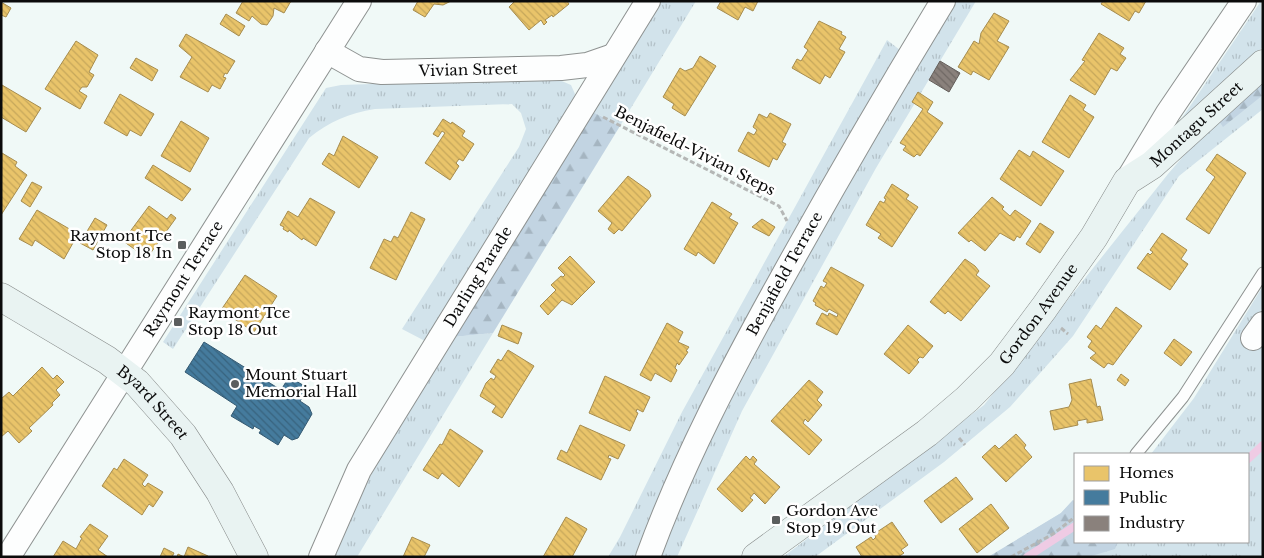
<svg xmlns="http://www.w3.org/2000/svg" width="1264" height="558" viewBox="0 0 1264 558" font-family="'Libre Baskerville',serif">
  <defs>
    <pattern id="grass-tufts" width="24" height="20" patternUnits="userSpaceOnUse" patternTransform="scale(1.25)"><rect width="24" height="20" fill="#d2e3eb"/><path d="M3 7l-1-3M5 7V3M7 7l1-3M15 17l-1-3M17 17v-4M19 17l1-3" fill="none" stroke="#b3c1c8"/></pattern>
    <pattern id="forest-firs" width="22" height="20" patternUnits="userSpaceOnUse" patternTransform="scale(1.25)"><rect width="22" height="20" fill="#c2d4e2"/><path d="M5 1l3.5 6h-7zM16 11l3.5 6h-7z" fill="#a5b5c1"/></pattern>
    <pattern id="homes-back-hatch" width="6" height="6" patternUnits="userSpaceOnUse" patternTransform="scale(1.25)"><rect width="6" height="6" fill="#e9c46a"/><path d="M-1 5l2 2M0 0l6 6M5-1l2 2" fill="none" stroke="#c6a75b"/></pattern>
    <pattern id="public-back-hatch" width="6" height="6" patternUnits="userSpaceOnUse" patternTransform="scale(1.25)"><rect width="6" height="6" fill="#457b9d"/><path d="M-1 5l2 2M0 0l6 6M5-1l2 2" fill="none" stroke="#38637e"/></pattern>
    <pattern id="industry-back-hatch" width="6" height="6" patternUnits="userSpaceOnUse" patternTransform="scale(1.25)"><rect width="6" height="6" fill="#8a817c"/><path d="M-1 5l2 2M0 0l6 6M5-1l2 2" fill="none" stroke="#6f6864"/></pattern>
  </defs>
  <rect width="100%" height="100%" fill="#f0f9f7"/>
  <!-- grass -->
  <g fill="url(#grass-tufts)">
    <polygon points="661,1 696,1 620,126 593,112"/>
    <polygon points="954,1 976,1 876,168 742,411 677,557 660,557 660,550 739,376"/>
    <polygon points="1261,1 1263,47 1178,124"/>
    <polygon points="887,40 900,50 737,335 691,425 634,557 608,557 620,537 682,412"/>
    <path d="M522 79H557L571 85 575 94 573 102 425 341 402 329 519 147 526 129 521 113 512 104 375 109C349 113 329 122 309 138L173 349 163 342 326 88 341 85Z"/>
    <polygon points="1263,81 1263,109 1179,176 1073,336 1010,407 944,462 815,557 783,557 984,405 1168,174 1192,146"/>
    <polygon points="1263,286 1263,307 1246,334 1263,342 1263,557 989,557 1061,513 1073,500 1075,502 1075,542 1248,542 1248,454 1151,454 1194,398"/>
    <polygon points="493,333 357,557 333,555 380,456 453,337"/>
  </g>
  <!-- forest -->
  <g fill="url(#forest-firs)">
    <polygon points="1263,81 1263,95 1223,127 1219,121"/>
    <polygon points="593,112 620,126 493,333 453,337"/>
    <polygon points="1073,500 1075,502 1075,542 1118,542 1115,549 1088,557 988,557 1061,513"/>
  </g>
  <!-- homes -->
  <g fill="url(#homes-back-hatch)" stroke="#a68c4e">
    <polygon points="243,1 291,1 284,13 274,8 273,16 267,25 261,24 252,16 249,21 236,13"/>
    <polygon points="418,1 451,1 443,5 434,4 425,17 413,10"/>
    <polygon points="515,1 567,1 569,4 553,17 552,15 545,20 547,22 544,25 541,20 529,30 509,7"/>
    <polygon points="721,1 758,1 753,11 745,7 738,20 717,8"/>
    <polygon points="1103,1 1146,1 1139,13 1135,11 1129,21 1101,4"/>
    <polygon points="1,2 11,8 6,17 1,15"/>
    <polygon points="994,13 1009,21 997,41 1009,47 989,80 973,71 971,75 958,67 974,41 979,44 981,33"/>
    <polygon points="226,14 245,26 239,36 220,24"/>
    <polygon points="819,21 842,32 841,34 846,37 839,49 845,52 830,78 825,75 820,84 792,68 797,59 801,61 808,50 804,47"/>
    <polygon points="1099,33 1124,48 1120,54 1126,58 1117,71 1111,68 1095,95 1070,80 1085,61 1082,60"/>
    <polygon points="186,34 235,61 227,74 225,73 223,77 226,78 220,89 212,85 208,92 180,77 192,57 179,46"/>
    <polygon points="76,41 98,55 89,72 94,75 87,87 82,87 79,91 87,96 80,109 45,89"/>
    <polygon points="700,56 716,66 685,116 672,108 674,104 663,97 680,68 685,71 693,68"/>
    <polygon points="136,58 158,70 152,81 130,68"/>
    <polygon points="2,85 41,108 26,132 1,117"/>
    <polygon points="918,92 933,102 927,112 943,123 920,156 917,154 914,157 903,150 906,146 900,143 923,109 912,102"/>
    <polygon points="120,94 154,114 141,136 130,130 127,136 104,123"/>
    <polygon points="1070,95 1086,105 1083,110 1094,117 1069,158 1042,142"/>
    <polygon points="770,113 791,124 782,142 786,144 777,160 773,158 769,167 738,151 748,132 754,135 757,130 753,127 759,114 767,118"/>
    <polygon points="443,119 451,124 452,122 465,131 462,136 474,144 463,161 459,159 456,163 459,166 450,180 425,163 445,133 442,131 438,137 433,134"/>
    <polygon points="181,121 209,138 190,172 161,156"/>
    <polygon points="343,136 378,157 359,188 322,164 329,153 334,156"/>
    <polygon points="1019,150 1030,157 1033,151 1064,171 1041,206 1000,179"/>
    <polygon points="2,153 17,162 15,166 27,175 1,215"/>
    <polygon points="1217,154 1246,173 1209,234 1186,219 1215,177 1206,170"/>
    <polygon points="153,165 191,189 182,201 145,178"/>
    <polygon points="628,176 649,191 651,196 622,231 619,229 614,234 608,229 612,223 598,211"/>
    <polygon points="32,182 42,187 30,207 21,201"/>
    <polygon points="892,184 909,195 906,199 918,207 892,247 878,238 881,234 866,225 880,201 884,203 886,199 884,198"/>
    <polygon points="992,197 1004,207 1002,209 1010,216 1015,210 1031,221 1020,238 1017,236 1014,241 1000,233 985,251 971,240 969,242 958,233"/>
    <polygon points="310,198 335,212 316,246 303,238 302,240 289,230 288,232 283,229 284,227 280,225 288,211 298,217"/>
    <polygon points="712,202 732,214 729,218 738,223 714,264 698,252 696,256 684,249"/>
    <polygon points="149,206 167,219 171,214 176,218 147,258 123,241"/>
    <polygon points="37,210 78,234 64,259 35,240 32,246 19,239"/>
    <polygon points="411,212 425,219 396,280 370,268 384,239 391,242 394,236 398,238"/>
    <polygon points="95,218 107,225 93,250 80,243"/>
    <polygon points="762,219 775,227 769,236 752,227"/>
    <polygon points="1040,223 1054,232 1040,253 1026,244"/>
    <polygon points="1162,233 1187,250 1181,259 1188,264 1170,290 1137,268 1148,253 1150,255 1153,252 1150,250"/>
    <polygon points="570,256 595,282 572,305 562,300 548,315 540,306 556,290 551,285 561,276 563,277 565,275 558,268"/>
    <polygon points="965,259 975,266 979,271 976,275 990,286 961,321 948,311 945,314 930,302"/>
    <polygon points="831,267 864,285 837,335 816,324 822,313 828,316 829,313 837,317 838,314 829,309 827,312 815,305 816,303 813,301 821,286 824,288 827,283 823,281"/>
    <polygon points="245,275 277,296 254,332 221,310"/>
    <polygon points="1116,307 1142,326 1113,365 1108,363 1104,368 1090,358 1096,353 1088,347 1092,341 1087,337 1096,325 1101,329"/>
    <polygon points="667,323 683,332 678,342 689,347 686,351 688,352 679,365 677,363 675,368 677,370 671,382 655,373 651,381 640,375"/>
    <polygon points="502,325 522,333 518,344 498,336"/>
    <polygon points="908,325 933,346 923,358 920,357 917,360 919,362 909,374 884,354"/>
    <polygon points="1174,339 1192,352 1181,366 1164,353"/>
    <polygon points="508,350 534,366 502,418 492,412 496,406 480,396 486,383 491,378 494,380 496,376 490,372 498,359 501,361"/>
    <polygon points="42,367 53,379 57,375 64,382 56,390 60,395 52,403 53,405 29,428 32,431 19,443 8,431 1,437 1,399 9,392 13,396"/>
    <polygon points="1121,374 1129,380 1125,386 1117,380"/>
    <polygon points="605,376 650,397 643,412 637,409 636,412 638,413 630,431 589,413"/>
    <polygon points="1091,379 1097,407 1100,406 1103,420 1087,423 1087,419 1077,421 1078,425 1054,430 1050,411 1069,407 1072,400 1069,384"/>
    <polygon points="809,380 823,392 817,400 822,405 808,422 805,419 803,423 822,440 809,455 771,421"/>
    <polygon points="580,425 625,445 618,459 609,455 608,458 611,459 601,480 557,459 561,450 567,453"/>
    <polygon points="450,429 483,451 459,487 442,473 438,479 423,470 440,444 442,445"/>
    <polygon points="1016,434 1026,445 1024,448 1032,457 1006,482 982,457 995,445 999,449"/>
    <polygon points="746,456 750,460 753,456 757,460 754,464 780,487 765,504 754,493 750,498 753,500 742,512 717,489"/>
    <polygon points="124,459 148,475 142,484 145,487 148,483 163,492 153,507 149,504 142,515 102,486 114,468 117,470"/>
    <polygon points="956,477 973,499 941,523 924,501"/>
    <polygon points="991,504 1009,528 977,553 959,529"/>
    <polygon points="566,517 587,529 572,557 543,557"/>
    <polygon points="892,522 908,545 901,550 904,553 898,557 862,557 856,547 871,537 873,540 876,537 874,534"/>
    <polygon points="90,524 108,536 98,550 108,557 53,557 63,541 76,549 82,538 80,537"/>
    <polygon points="412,537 430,545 424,557 403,557"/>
    <polygon points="188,547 208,556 208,557 177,557 178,554 184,557"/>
    <polygon points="164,548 174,553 172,557 160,557"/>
  </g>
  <!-- public -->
  <polygon fill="url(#public-back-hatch)" stroke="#345971" points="204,342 281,390 289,377 308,388 300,401 309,407 312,414 298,438 292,440 284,435 278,445 259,433 261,430 254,426 253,429 231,416 237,406 185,372"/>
  <!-- industry -->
  <polygon fill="url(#industry-back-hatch)" stroke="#645e5a" points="940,61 960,73 949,92 929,80"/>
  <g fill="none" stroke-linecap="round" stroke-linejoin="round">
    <!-- stream -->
    <g stroke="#efcbe4" stroke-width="8">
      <polyline points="1248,459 1263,445"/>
      <polyline points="1027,557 1075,526"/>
    </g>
    <!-- lane casing -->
    <g stroke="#8e9291" stroke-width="13">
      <polyline id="lane" points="1136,454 1183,397 1263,273"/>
    </g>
    <!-- street casing -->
    <g stroke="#8e9291" stroke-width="26">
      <g id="street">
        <path id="s1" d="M327 51 359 69 382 72 561 68 587 65 613 56"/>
        <polyline points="1127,181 1168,113 1244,1"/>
        <polyline points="1253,338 1263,324"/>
        <path id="s2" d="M8 557 359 1"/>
        <path id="s3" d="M321 557 359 470 648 1"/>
        <path id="s4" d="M648 557C683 461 731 370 781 280 833 186 887 93 943 1"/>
      </g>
    </g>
    <!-- secondary casing -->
    <g stroke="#858988" stroke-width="29">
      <g id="secondary">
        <path id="s5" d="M1 297 107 360 137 383 183 435 220 492 254 557"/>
        <path id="s6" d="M756 557 927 433 967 399 1002 364 1044 308 1094 237 1127 181 1152 165 1263 64"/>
      </g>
    </g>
    <!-- path -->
    <g stroke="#b5b7b6" stroke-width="3" stroke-dasharray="5 2.5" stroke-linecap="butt">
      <polyline points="603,117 779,206 787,221"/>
      <polyline points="1061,328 1068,334"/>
      <polyline points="959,438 965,445"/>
      <polyline points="1011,557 1053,534 1075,517"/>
    </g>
    <!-- lane -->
    <use href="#lane" stroke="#fdfefe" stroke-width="11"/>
    <!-- street -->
    <use href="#street" stroke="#fdfefe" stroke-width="24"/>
    <!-- secondary -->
    <use href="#secondary" stroke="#e9f3f2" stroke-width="28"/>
  </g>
  <!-- markers -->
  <g fill="#5b5e5e" stroke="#fff" stroke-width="2">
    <rect x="177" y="240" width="10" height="10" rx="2.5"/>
    <rect x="173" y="317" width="10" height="10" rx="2.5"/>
    <circle cx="235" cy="384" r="5"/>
    <rect x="771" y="515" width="10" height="10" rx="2.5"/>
  </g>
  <g text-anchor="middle" stroke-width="5" stroke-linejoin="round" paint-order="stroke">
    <!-- street labels -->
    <g font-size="15" fill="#0b0b0b" stroke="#fff">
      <text dy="5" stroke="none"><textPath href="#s1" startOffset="146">Vivian Street</textPath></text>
      <text dy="5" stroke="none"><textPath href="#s6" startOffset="625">Montagu Street</textPath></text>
      <text transform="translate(695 151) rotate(27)" y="5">Benjafield-Vivian Steps</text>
      <text dy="5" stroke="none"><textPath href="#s4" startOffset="315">Benjafield Terrace</textPath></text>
      <text dy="5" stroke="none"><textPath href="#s3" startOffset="322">Darling Parade</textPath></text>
      <text dy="5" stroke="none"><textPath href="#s2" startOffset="329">Raymont Terrace</textPath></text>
      <text dy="5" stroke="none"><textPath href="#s6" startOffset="375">Gordon Avenue</textPath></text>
      <text dy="5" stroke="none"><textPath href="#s5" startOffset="186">Byard Street</textPath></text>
    </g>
    <!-- poi labels -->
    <g font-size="15" fill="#0b0b0b" stroke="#fff" text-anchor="start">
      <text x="172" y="241" text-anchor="end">Raymont Tce<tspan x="172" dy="17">Stop 18 In</tspan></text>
      <text x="188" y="318">Raymont Tce<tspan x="188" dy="17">Stop 18 Out</tspan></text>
      <text x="245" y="380">Mount Stuart<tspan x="245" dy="17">Memorial Hall</tspan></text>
      <text x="786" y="516">Gordon Ave<tspan x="786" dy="17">Stop 19 Out</tspan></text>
    </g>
  </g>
  <!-- border -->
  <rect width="1264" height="558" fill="none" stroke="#0b0b0b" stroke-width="5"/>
  <!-- legend -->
  <rect x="1074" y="453" width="175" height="90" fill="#ffffff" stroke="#9d9d9d"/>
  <rect x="1084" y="466" width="25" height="15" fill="#e9c46a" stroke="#9d9d9d"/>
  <text x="1119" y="478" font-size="15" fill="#0b0b0b">Homes</text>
  <rect x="1084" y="490" width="25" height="15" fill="#457b9d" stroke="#9d9d9d"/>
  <text x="1119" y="503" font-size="15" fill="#0b0b0b">Public</text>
  <rect x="1084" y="516" width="25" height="15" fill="#8a817c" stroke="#9d9d9d"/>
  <text x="1119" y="528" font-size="15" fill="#0b0b0b">Industry</text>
</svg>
